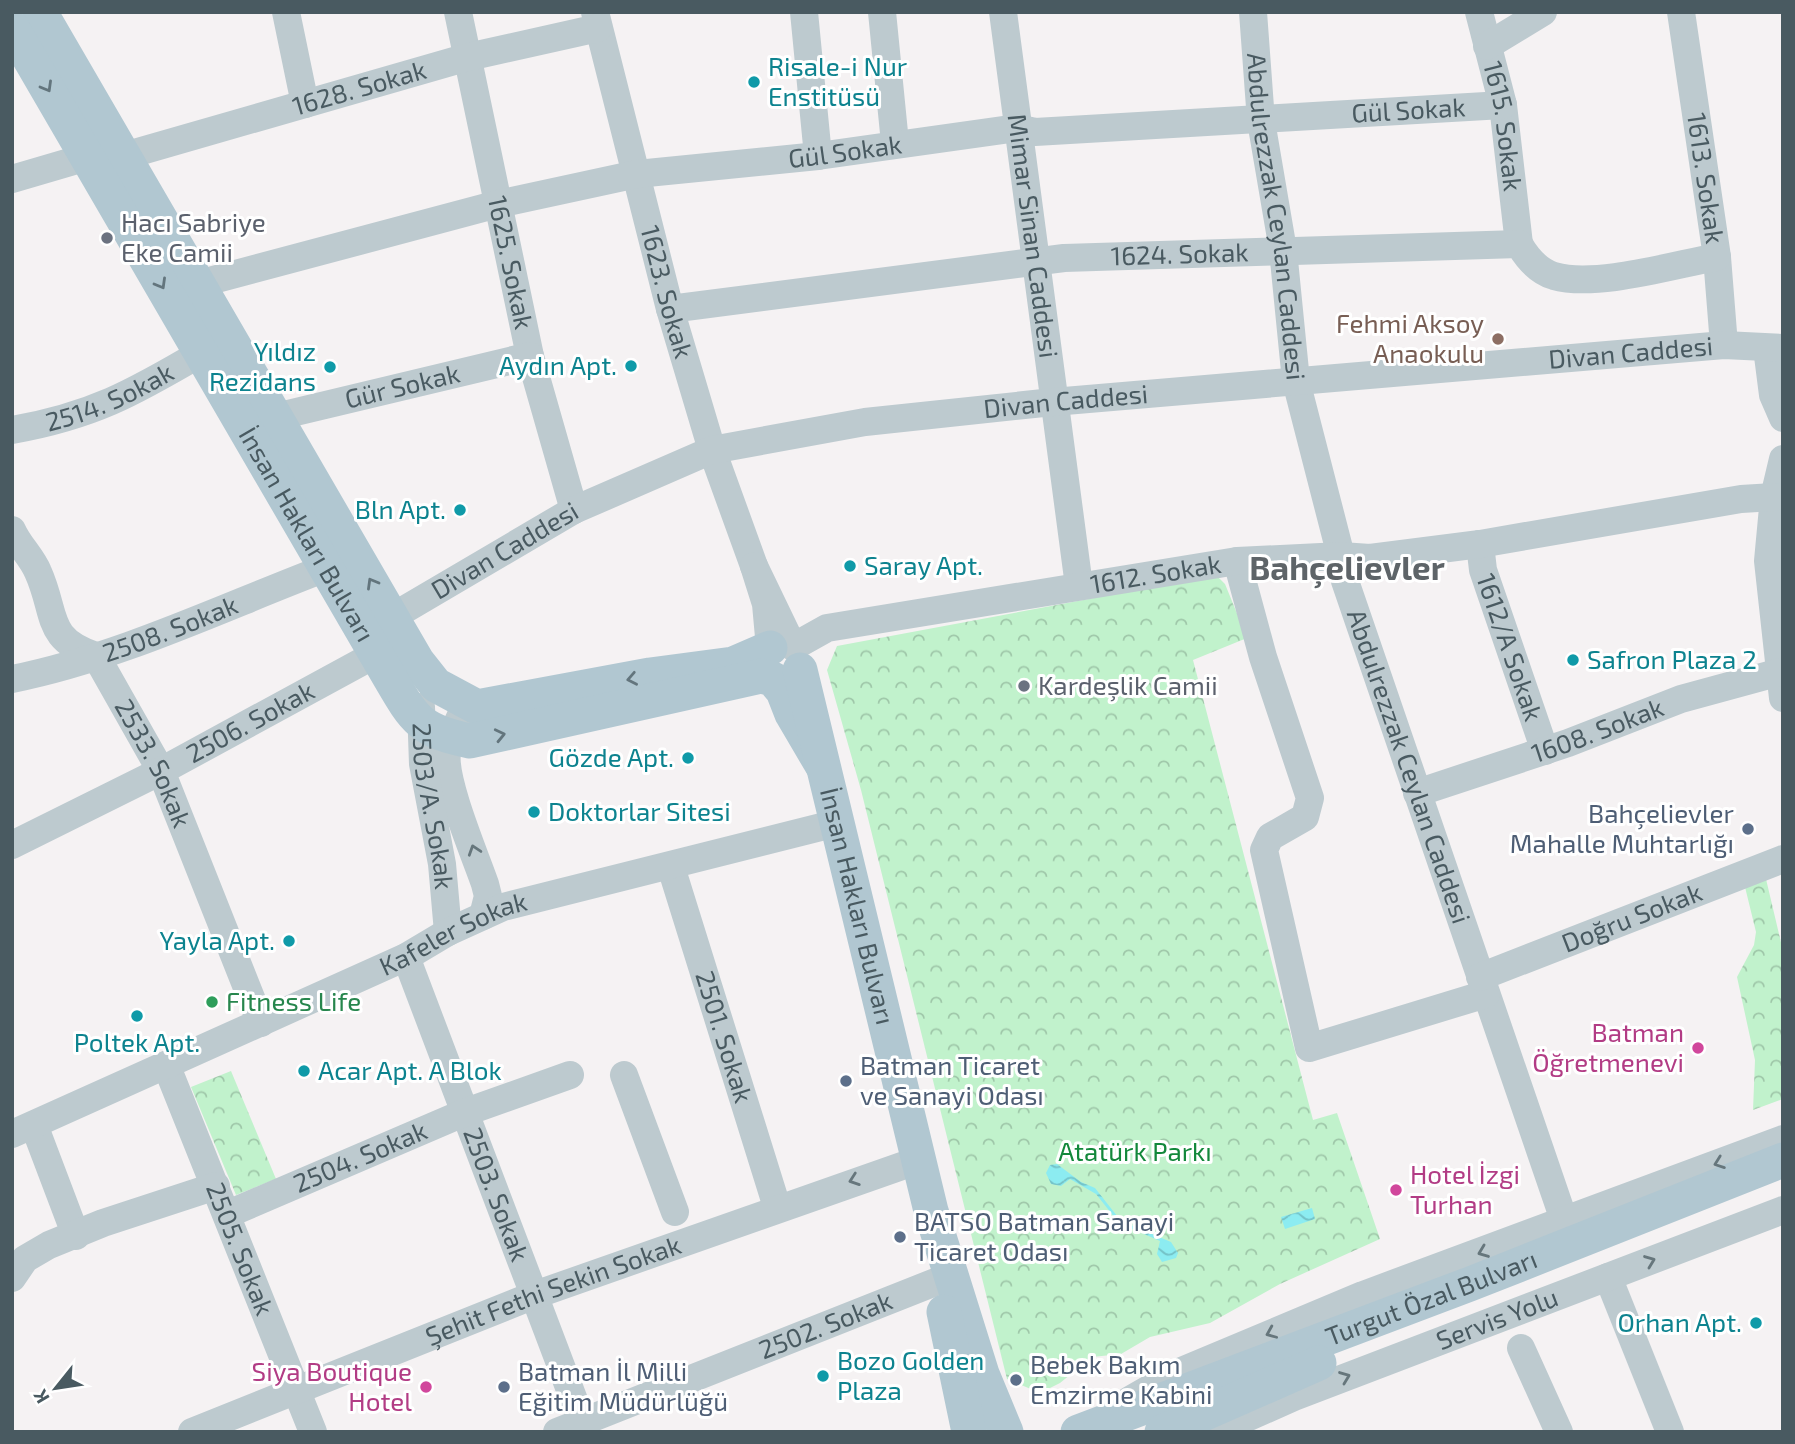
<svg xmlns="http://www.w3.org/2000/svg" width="1795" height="1444" viewBox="0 0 1795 1444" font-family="'Exo 2',sans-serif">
  <defs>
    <pattern id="forest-crowns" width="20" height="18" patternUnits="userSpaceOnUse" patternTransform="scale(1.75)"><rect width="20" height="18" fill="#c1f2cc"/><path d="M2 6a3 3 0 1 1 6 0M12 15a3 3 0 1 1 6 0" fill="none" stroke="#9fc7a9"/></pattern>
    <pattern id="water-waves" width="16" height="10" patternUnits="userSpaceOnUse" patternTransform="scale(1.75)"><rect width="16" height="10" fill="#8cecf1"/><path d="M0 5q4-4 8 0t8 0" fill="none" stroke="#74c2c7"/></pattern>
  </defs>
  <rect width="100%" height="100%" fill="#f5f2f3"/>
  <!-- forest -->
  <g fill="url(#forest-crowns)">
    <polygon points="1213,572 1225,584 1247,638 1193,660 1313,1120 1337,1113 1380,1239 1280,1284 1210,1323 1150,1337 1121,1354 1092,1357 1060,1383 1040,1393 1007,1379 861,790 827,670 837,646 1094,598"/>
    <polygon points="1766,879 1783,951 1783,1099 1753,1110 1755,1060 1737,977 1754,945 1756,932 1745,887"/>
    <polygon points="231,1071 276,1179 236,1195 191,1087"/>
  </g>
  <!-- water -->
  <g fill="url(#water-waves)">
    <polygon points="1057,1164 1081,1182 1095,1188 1121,1221 1171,1242 1178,1253 1176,1258 1162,1262 1157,1254 1160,1241 1119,1223 1096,1194 1070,1179 1061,1186 1051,1184 1046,1173 1050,1165"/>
    <polygon points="1312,1208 1315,1219 1285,1229 1281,1217"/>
  </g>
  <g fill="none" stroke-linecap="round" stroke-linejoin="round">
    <!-- minor -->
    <g stroke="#bdcacf" stroke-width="28">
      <polyline points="286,12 305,104"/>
      <path id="s1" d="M458 12 530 356 574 510"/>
      <path id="s2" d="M595 12 670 309 712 450 754 566"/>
      <polyline points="804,12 818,156"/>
      <polyline points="882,12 895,143"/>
      <path id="s3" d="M1003 12 1079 586"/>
      <path id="s4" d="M1253 12 1261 121 1283 250 1296 381 1341 556 1345 581 1564 1220"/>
      <path id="s5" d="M1479 12 1503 105 1519 244"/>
      <path id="s6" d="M1681 12 1717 257 1724 345"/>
      <polyline points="1487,46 1543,12"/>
      <path id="s7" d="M124 156 468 57 598 28"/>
      <polyline points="12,179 87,157"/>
      <path id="s8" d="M198 284 498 204 637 174 818 156 1017 128 1035 132 1503 105"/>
      <path id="s9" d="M670 309 1064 258 1519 244C1527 258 1538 271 1554 276 1596 288 1673 265 1717 257"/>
      <polyline points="1767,348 1773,395 1783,418"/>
      <path id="s10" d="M275 417 530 356"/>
      <path id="s11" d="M12 430C92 416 133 393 201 353"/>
      <polyline points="1783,459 1774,497 1768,561 1783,698"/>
      <path id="s12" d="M12 530C19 546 32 557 38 572 57 614 44 639 96 656L161 771 261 1023"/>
      <path id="s13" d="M1480 544 1483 570 1545 751"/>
      <polyline points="1237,561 1263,657 1310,798 1305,817 1270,837 1264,850 1309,1048 1486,994"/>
      <path id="s14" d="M392 617 574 510 712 450 865 422 1053 402 1724 345 1783 348"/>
      <path id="s15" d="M770 648 766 604 754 566 793 647 827 628 1237 561 1341 556 1370 558 1480 544 1741 499 1774 497"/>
      <path id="s16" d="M12 679C121 657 223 607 326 568"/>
      <path d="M466 702C461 720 449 735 447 753 443 780 475 855 485 884L488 896 483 916"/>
      <path id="s17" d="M421 707 423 764 442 864 448 932"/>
      <path id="s18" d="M1417 793 1568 743 1681 699 1780 672"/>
      <path id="s19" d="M12 845 161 771 376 654"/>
      <path id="s20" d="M671 867 777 1207"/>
      <path id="s21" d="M406 957 586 1432"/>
      <path id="s22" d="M1480 977 1783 859"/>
      <path id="s23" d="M167 1067 313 1432"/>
      <polyline points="624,1075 675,1212"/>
      <polyline points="34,1125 76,1236"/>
      <path id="s24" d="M12 1134 406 957 448 932 503 907 837 823"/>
      <path id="s25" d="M228 1214 466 1112 570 1075"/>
      <polyline points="1608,1277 1670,1432"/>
      <polyline points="12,1278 25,1259 49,1245 103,1223 216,1186"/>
      <polyline points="1521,1348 1559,1432"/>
      <polyline points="1130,1400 1177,1373 1363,1295 1783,1139"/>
      <path id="s26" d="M192 1432 532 1296 919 1160"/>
      <path id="s27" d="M557 1432 938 1281"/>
      <path id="s28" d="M1215 1432 1294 1397 1783 1210"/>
    </g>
    <!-- major -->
    <g stroke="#b1c7d1" stroke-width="35">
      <polyline points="40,12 417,661 436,685 477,707 650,675 733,664 770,648"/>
      <path id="s29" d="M12 28 390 678C415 721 421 731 470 741L761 676 773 679 783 691 792 714 822 765"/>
      <path id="s30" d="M800 670 931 1211 982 1374 1006 1432"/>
      <polyline points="944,1312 969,1432"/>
      <path id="s31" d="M1078 1432 1470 1284 1783 1160"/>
      <polyline points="1162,1432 1319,1363"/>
    </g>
  </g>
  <!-- one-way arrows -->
  <defs><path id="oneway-chevron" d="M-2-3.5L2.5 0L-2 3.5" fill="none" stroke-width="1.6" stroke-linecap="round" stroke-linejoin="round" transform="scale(1.75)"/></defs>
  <g stroke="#63757d">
    <use href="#oneway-chevron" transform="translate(47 87) rotate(60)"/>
    <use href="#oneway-chevron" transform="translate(161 284) rotate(60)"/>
    <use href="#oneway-chevron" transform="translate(372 583) rotate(-120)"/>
    <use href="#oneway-chevron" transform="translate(632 679) rotate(169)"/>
    <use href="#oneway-chevron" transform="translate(500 735) rotate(-13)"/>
  </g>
  <g stroke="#66767c">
    <use href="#oneway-chevron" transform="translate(474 850) rotate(-108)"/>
    <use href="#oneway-chevron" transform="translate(1719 1163) rotate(160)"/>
    <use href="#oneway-chevron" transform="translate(854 1180) rotate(161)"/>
    <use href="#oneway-chevron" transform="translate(1483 1252) rotate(159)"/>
    <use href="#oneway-chevron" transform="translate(1650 1261) rotate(-21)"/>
    <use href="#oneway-chevron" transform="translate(1271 1333) rotate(157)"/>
    <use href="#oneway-chevron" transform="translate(1345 1377) rotate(-21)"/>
  </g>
  <!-- markers -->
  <g fill="#0f9aa8" stroke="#fff" stroke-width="2.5">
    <circle cx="754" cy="82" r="7"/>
    <circle cx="631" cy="366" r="7"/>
    <circle cx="330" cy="367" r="7"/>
    <circle cx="460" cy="510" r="7"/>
    <circle cx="850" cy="566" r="7"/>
    <circle cx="1573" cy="660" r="7"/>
    <circle cx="688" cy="758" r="7"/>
    <circle cx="534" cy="812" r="7"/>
    <circle cx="289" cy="941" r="7"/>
    <circle cx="137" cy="1016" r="7"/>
    <circle cx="304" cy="1071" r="7"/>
    <circle cx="1756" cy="1323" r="7"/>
    <circle cx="823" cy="1376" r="7"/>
  </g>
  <g fill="#6b7280" stroke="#fff" stroke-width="2.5">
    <circle cx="107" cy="238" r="7"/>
    <circle cx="1024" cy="686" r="7"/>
  </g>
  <circle fill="#8d6e63" stroke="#fff" stroke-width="2.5" cx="1498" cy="339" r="7"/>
  <g fill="#5c6f8a" stroke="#fff" stroke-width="2.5">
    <circle cx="1748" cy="829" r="7"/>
    <circle cx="846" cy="1081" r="7"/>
    <circle cx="900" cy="1237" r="7"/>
    <circle cx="1016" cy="1380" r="7"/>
    <circle cx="504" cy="1387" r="7"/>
  </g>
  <circle fill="#2e9e5b" stroke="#fff" stroke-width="2.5" cx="212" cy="1002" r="7"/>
  <g fill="#d1479c" stroke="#fff" stroke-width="2.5">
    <circle cx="1698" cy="1048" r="7"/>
    <circle cx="1396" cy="1190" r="7"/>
    <circle cx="426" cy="1387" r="7"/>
  </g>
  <g text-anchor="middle" stroke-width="6" stroke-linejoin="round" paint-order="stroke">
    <!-- culture labels -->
    <g font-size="26" fill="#0d838f" stroke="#fff" text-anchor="start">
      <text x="768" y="76">Risale-i Nur<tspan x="768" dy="30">Enstitüsü</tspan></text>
      <text x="316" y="361" text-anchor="end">Yıldız<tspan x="316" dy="30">Rezidans</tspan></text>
      <text x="617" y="375" text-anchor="end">Aydın Apt.</text>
      <text x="446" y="519" text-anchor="end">Bln Apt.</text>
      <text x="864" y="575">Saray Apt.</text>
      <text x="1587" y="669">Safron Plaza 2</text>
      <text x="674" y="767" text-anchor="end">Gözde Apt.</text>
      <text x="548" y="821">Doktorlar Sitesi</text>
      <text x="275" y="950" text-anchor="end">Yayla Apt.</text>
      <text x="137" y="1052" text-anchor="middle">Poltek Apt.</text>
      <text x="318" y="1080">Acar Apt. A Blok</text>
      <text x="1742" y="1332" text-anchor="end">Orhan Apt.</text>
      <text x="837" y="1370">Bozo Golden<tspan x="837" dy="30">Plaza</tspan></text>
    </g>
    <!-- street labels -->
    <g font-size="26" fill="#495a61" stroke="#fff">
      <text dy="9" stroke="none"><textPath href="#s7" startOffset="245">1628. Sokak</textPath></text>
      <text dy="9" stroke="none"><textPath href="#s8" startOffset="1228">Gül Sokak</textPath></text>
      <text dy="9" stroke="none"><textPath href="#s5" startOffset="117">1615. Sokak</textPath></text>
      <text dy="9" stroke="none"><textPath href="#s8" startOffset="662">Gül Sokak</textPath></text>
      <text dy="9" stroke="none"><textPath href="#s6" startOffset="168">1613. Sokak</textPath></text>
      <text dy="9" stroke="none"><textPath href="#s4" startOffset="206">Abdulrezzak Ceylan Caddesi</textPath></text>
      <text dy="9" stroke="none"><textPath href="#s3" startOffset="226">Mimar Sinan Caddesi</textPath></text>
      <text dy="9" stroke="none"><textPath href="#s9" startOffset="513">1624. Sokak</textPath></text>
      <text dy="9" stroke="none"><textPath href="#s1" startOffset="256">1625. Sokak</textPath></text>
      <text dy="9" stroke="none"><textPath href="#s2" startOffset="289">1623. Sokak</textPath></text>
      <text dy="9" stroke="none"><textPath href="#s14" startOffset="1286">Divan Caddesi</textPath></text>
      <text dy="9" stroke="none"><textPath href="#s10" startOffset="131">Gür Sokak</textPath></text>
      <text dy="9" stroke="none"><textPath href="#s11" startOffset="103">2514. Sokak</textPath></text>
      <text dy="9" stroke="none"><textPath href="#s14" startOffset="719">Divan Caddesi</textPath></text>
      <text dy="9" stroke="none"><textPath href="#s29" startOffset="586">İnsan Hakları Bulvarı</textPath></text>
      <text dy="9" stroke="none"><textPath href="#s14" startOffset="131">Divan Caddesi</textPath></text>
      <text dy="9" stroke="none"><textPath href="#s15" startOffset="546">1612. Sokak</textPath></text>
      <text dy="9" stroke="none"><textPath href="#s16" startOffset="166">2508. Sokak</textPath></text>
      <text dy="9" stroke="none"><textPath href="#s13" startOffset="108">1612/A Sokak</textPath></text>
      <text dy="9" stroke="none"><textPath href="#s19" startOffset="268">2506. Sokak</textPath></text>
      <text dy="9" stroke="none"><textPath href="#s18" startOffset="191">1608. Sokak</textPath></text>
      <text dy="9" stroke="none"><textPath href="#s12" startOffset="280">2533. Sokak</textPath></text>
      <text dy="9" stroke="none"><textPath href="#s4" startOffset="774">Abdulrezzak Ceylan Caddesi</textPath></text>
      <text dy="9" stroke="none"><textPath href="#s17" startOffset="100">2503/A. Sokak</textPath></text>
      <text dy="9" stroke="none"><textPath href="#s30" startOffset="243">İnsan Hakları Bulvarı</textPath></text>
      <text dy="9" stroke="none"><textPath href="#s22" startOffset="163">Doğru Sokak</textPath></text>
      <text dy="9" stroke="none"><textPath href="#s24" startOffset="485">Kafeler Sokak</textPath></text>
      <text dy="9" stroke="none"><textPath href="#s20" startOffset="178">2501. Sokak</textPath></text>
      <text dy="9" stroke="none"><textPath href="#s25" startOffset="144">2504. Sokak</textPath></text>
      <text dy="9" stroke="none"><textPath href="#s21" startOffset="254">2503. Sokak</textPath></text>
      <text dy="9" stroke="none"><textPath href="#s23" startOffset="196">2505. Sokak</textPath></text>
      <text dy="9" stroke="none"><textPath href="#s26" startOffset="388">Şehit Fethi Sekin Sokak</textPath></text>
      <text dy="9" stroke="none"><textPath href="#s31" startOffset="378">Turgut Özal Bulvarı</textPath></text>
      <text dy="9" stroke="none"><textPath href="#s28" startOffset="304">Servis Yolu</textPath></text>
      <text dy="9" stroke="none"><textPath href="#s27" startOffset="289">2502. Sokak</textPath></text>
    </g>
    <!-- worship labels -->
    <g font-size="26" fill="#5b616d" stroke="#fff" text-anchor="start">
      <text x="121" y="232">Hacı Sabriye<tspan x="121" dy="30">Eke Camii</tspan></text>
      <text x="1038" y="695">Kardeşlik Camii</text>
    </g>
    <!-- education labels -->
    <g font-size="26" fill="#785e54" stroke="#fff" text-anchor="end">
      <text x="1484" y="333">Fehmi Aksoy<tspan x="1484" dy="30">Anaokulu</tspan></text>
    </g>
    <!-- service labels -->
    <g font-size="26" fill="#4e5e75" stroke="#fff" text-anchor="start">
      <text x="1734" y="823" text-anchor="end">Bahçelievler<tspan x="1734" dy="30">Mahalle Muhtarlığı</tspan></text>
      <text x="860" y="1075">Batman Ticaret<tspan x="860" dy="30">ve Sanayi Odası</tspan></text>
      <text x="914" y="1231">BATSO Batman Sanayi<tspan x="914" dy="30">Ticaret Odası</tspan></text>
      <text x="1030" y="1374">Bebek Bakım<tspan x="1030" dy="30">Emzirme Kabini</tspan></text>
      <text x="518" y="1381">Batman İl Milli<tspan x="518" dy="30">Eğitim Müdürlüğü</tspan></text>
    </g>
    <!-- leisure labels -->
    <g font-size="26" fill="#27864d" stroke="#fff" text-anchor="start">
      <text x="226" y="1011">Fitness Life</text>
    </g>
    <!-- hotel labels -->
    <g font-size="26" fill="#b23c85" stroke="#fff" text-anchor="end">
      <text x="1684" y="1042">Batman<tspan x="1684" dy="30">Öğretmenevi</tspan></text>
      <text x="1410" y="1184" text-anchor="start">Hotel İzgi<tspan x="1410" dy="30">Turhan</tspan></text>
      <text x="412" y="1381">Siya Boutique<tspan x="412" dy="30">Hotel</tspan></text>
    </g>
    <!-- park labels -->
    <g font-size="26" fill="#13883b" stroke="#fff">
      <text x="1135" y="1161">Atatürk Parkı</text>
    </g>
    <!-- district labels -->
    <g font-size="33" font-weight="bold" fill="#5e6468" stroke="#fff">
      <text x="1347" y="580">Bahçelievler</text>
    </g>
  </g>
  <!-- border -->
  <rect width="1795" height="1444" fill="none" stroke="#495a61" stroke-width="28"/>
  <!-- north arrow -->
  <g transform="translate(56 1388) rotate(240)" stroke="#ffffff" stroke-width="5" paint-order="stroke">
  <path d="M0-5L12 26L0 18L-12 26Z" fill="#495a61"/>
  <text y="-10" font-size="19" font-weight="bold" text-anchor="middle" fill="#495a61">K</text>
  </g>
</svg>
